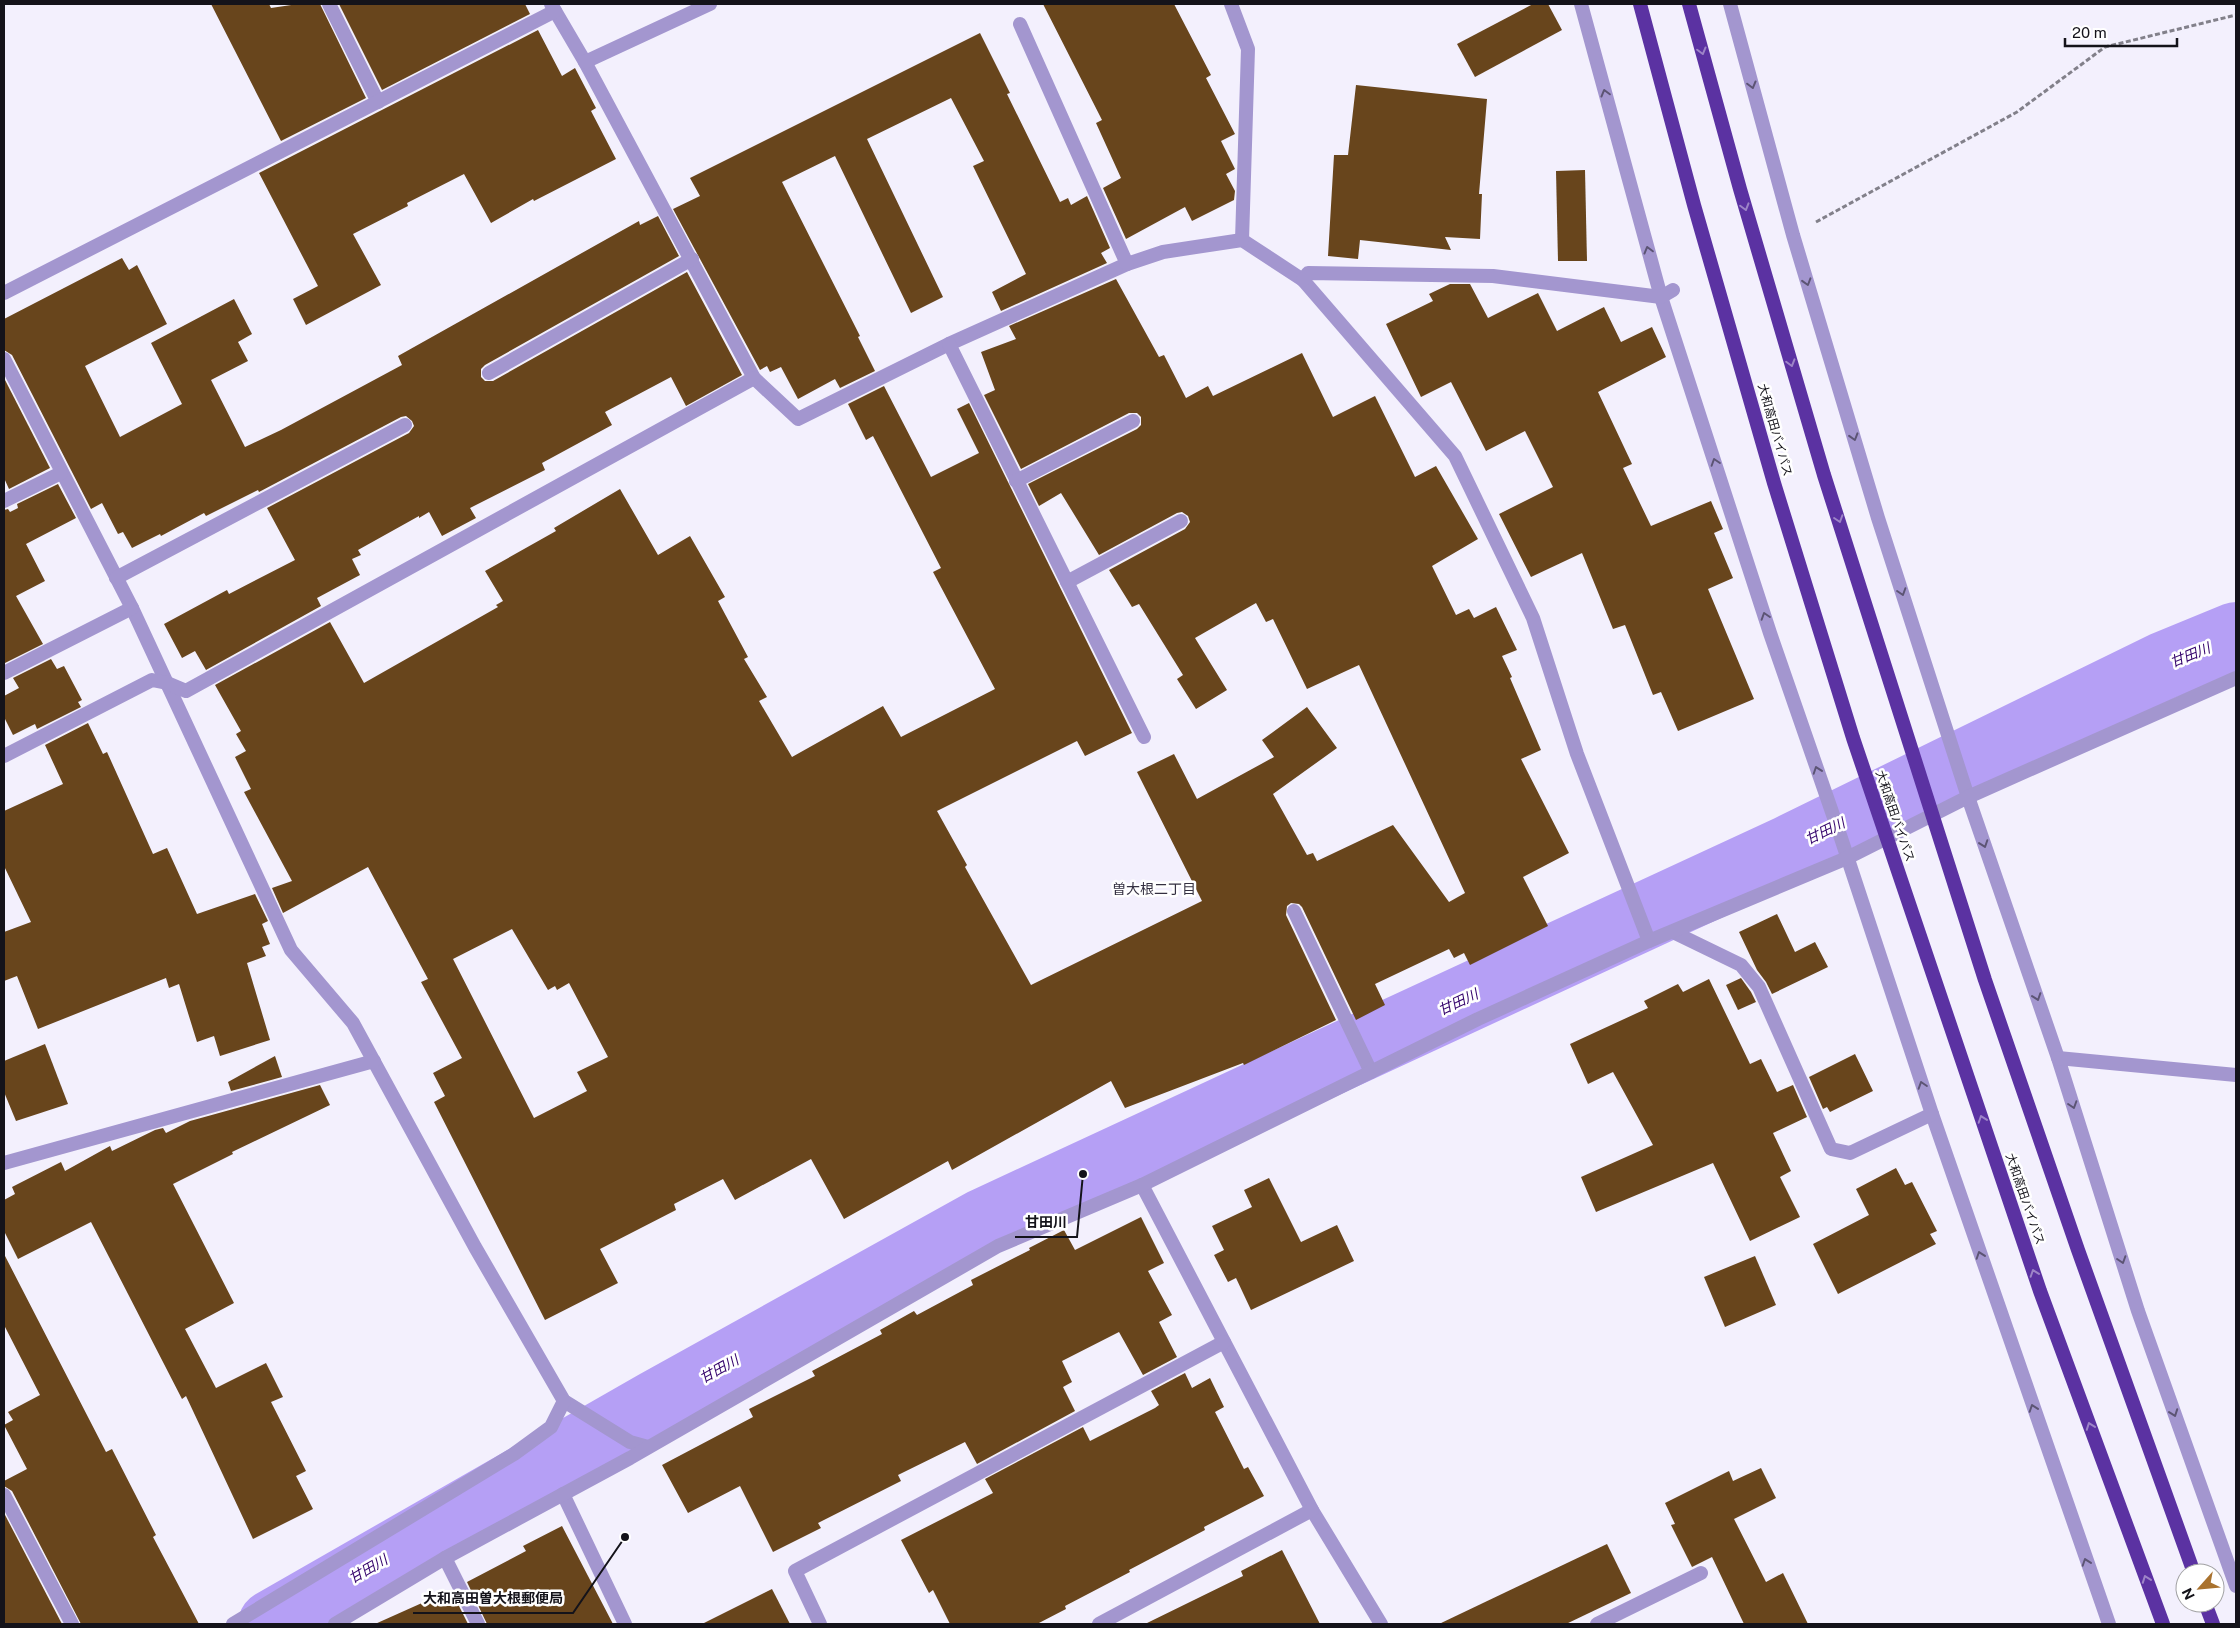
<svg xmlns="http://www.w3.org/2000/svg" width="2240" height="1628" viewBox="0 0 2240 1628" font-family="'Public Sans','Noto Sans JP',sans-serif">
  <rect width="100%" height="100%" fill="#f3f0fd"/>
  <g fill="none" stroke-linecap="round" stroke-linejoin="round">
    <!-- river -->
    <polyline stroke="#b59ff5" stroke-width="68" points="272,1624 656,1404 984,1222 1789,849 2163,666 2236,636"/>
  </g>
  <!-- building -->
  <g fill="#68451c" fill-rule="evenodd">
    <polygon points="211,4 269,4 271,8 298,4 320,4 366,98 281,141"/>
    <polygon points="339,4 525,4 530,14 382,90"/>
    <polygon points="1043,4 1174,4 1211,75 1206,78 1235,134 1221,141 1235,169 1226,174 1235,191 1234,200 1192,221 1185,207 1126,239 1103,188 1121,178 1096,123 1102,120"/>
    <polygon points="1533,4 1548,4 1562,30 1475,77 1457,44"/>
    <polygon points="538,30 562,76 575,68 596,108 591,111 616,159 534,201 533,199 491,223 464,174 407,203 408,206 353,234 381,285 306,325 293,299 318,286 259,173"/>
    <polygon points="980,33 1010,93 1007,94 1060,202 1068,198 1071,205 1087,196 1110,248 1101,253 1107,263 1001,311 992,292 1026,274 973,166 984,161 951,98 867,139 943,297 911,313 835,156 782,182 860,336 858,337 875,371 840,388 835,379 798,399 781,367 770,372 767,366 760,370 673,209 700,196 690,178"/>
    <polygon points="1356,85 1487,99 1479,194 1482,194 1480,239 1445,237 1451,250 1360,240 1358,259 1328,256 1334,155 1348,155"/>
    <polygon points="1585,170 1587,261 1558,261 1556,171"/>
    <polygon points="658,216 679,256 485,365 481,369 481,377 485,381 493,381 687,272 742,375 686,406 671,377 605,412 612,425 542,463 545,470 470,508 476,518 442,536 429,512 419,518 419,516 358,550 361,555 352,559 360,575 317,598 321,606 206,670 195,651 182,658 164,624 227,590 229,594 295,560 267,508 409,433 414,426 412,421 406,416 401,417 259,492 258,490 206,516 204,513 161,536 160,534 132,548 123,532 118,534 102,503 91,509 12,355 4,350 4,319 122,258 129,270 137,265 167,324 85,366 120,437 182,404 151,343 234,299 252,334 238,342 248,361 211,380 245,447 281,430 402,365 398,356 639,221 640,225"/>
    <path d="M1116 279 1159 357 1164 355 1186 398 1208 386 1213 396 1302 353 1333 417 1375 396 1415 477 1436 466 1478 539 1432 566 1456 615 1469 609 1474 618 1496 607 1517 650 1502 656 1512 677 1510 678 1541 750 1521 759 1569 853 1523 877 1548 926 1470 965 1464 953 1454 958 1449 949 1375 984 1385 1005 1356 1020 1302 907 1299 904 1291 903 1287 906 1286 915 1336 1020 1244 1065 1243 1063 1125 1108 1111 1081 952 1170 948 1161 844 1219 811 1159 735 1200 723 1179 674 1204 676 1210 600 1249 618 1283 545 1320 434 1102 445 1096 433 1073 462 1058 421 982 428 979 368 867 283 913 272 888 292 881 244 792 251 789 235 757 246 751 236 734 241 731 215 685 330 622 364 683 498 607 496 605 503 601 485 571 556 531 554 528 620 489 658 555 690 536 725 597 718 601 748 657 744 659 767 697 759 701 792 757 883 706 901 737 995 689 933 572 941 568 873 436 866 440 848 404 884 386 931 477 979 453 957 409 969 403 1132 733 1085 756 1077 741 937 811 967 865 965 867 1031 985 1202 901 1137 772 1174 754 1197 799 1274 757 1262 740 1307 707 1337 748 1273 794 1307 855 1313 853 1317 861 1393 825 1449 902 1465 893 1359 665 1307 689 1273 619 1266 622 1256 603 1195 638 1227 690 1196 709 1177 679 1183 675 1139 604 1132 607 1109 570 1185 529 1190 522 1188 516 1182 512 1177 513 1099 555 1061 493 1039 506 1028 484 1137 429 1141 425V417L1137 413H1129L1021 469 984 395 995 390 981 352 1016 339 1009 326ZM512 929 548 990 555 986 557 990 569 983 608 1057 577 1072 587 1091 534 1118 453 959Z"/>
    <polygon points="1450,284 1470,284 1488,318 1538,293 1557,331 1604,307 1621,342 1652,327 1666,357 1598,392 1632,464 1623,468 1651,526 1711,501 1723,529 1714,533 1733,578 1708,589 1754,699 1678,731 1661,692 1653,695 1625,625 1613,629 1582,553 1531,577 1499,514 1553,487 1525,431 1486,451 1451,382 1421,397 1386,324 1433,301 1429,294"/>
    <polygon points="4,378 50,468 9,489 4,478"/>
    <polygon points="58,484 76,518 26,544 45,581 16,596 43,644 5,663 4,510 8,509 10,512 18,508 17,504"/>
    <polygon points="51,659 57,669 64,666 82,700 78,702 81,707 37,729 35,724 13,735 4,717 4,696 19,688 13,678"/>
    <polygon points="88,723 103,754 107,752 153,854 167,848 197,914 255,894 268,921 262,924 270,944 262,947 266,956 247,963 270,1040 220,1056 214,1036 197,1042 179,984 169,988 166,978 38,1029 17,976 4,981 4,932 31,922 4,866 4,811 63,784 45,745"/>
    <polygon points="1777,914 1795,952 1815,942 1828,967 1772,994 1766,982 1757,970 1739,932"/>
    <polygon points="1741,978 1751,992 1756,1002 1738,1010 1726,985"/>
    <polygon points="1709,979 1750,1064 1761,1059 1777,1092 1793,1085 1807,1117 1773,1133 1791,1171 1780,1177 1800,1217 1750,1241 1713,1163 1596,1212 1581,1177 1653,1145 1613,1072 1588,1084 1570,1044 1648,1008 1644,1001 1678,984 1683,992"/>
    <polygon points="45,1044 68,1104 16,1121 4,1092 4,1061"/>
    <polygon points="1855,1054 1873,1091 1830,1112 1827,1107 1823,1109 1809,1077"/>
    <polygon points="275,1056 282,1077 231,1091 228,1082"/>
    <polygon points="320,1085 330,1105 232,1152 233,1154 173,1184 234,1303 185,1329 216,1388 266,1363 283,1397 271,1402 306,1471 296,1476 313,1509 253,1539 186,1396 182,1399 91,1222 18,1259 4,1231 4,1200 15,1194 12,1187 61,1162 65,1171 110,1146 112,1151 155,1130 163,1128 166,1133 190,1121"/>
    <polygon points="1896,1168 1905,1185 1912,1182 1937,1231 1930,1234 1936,1244 1838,1294 1813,1244 1869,1215 1856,1189"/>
    <polygon points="1269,1178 1301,1242 1337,1225 1354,1261 1251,1310 1236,1278 1228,1282 1214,1255 1224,1250 1212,1226 1252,1207 1244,1190"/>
    <polygon points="1141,1217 1164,1263 1148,1271 1172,1315 1159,1322 1177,1357 1143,1375 1119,1332 1062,1361 1072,1382 1063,1387 1075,1411 977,1464 965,1442 898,1475 901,1481 818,1523 821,1528 773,1552 740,1486 688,1513 662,1465 753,1417 749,1409 815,1376 812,1371 882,1334 880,1330 914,1311 917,1315 973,1285 971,1280 1030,1250 1029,1248 1064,1230 1075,1250"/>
    <polygon points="4,1254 106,1452 112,1449 156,1535 153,1537 199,1624 81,1624 12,1491 4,1486 4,1481 27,1469 4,1425 13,1420 8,1412 40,1395 4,1325"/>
    <polygon points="1755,1256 1776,1305 1725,1327 1704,1277"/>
    <polygon points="1185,1373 1192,1388 1210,1378 1224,1407 1215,1412 1244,1469 1248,1467 1264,1496 1204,1527 1205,1530 1129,1570 1130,1572 1065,1606 1066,1609 1037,1624 950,1624 933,1590 929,1593 901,1540 993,1493 985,1479 1083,1427 1090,1441 1155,1408 1159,1405 1151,1391"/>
    <polygon points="1761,1468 1776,1498 1734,1519 1766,1582 1783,1573 1808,1624 1744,1624 1712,1557 1692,1567 1671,1525 1675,1524 1665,1503 1729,1471 1733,1481"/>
    <polygon points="4,1513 62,1624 4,1624"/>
    <polygon points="562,1526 613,1624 487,1624 467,1582 526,1551 523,1546"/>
    <polygon points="1607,1544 1631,1593 1566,1624 1439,1624"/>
    <polygon points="1282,1550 1320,1624 1145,1624 1243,1576 1241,1571"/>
    <polygon points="772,1589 790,1624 702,1624"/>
    <polygon points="451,1590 468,1624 375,1624"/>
  </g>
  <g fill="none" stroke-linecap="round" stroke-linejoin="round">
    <!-- path -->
    <polyline stroke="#82808a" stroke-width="3" stroke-dasharray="5 2.5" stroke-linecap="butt" points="1816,222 2017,112 2105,47 2236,15"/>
    <!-- service -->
    <polyline stroke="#a396cf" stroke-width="14" points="563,1494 625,1624"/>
    <!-- minor -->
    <g stroke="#a396cf" stroke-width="14">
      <polyline points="329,4 378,102"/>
      <polyline points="551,4 585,62 754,378 798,419 949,344 1127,264 1163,252 1242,240 1303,280 1455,456 1533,618 1577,754 1649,941"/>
      <polyline points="1231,4 1248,49 1242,240"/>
      <polyline points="1581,4 1661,297 1770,633 1841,838 1932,1114 2109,1624"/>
      <polyline points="1730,4 1793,235 1878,518 1968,797 2058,1058 2138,1311 2236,1586"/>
      <polyline points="1020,24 1127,264"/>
      <polyline points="585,62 710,4"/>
      <polyline points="1303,280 1308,273 1493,276 1661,297 1673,290"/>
      <polyline points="4,293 555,11"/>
      <polyline points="949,344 1144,737"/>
      <polyline points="4,359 132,608 291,950 353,1023 475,1247 564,1401 630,1442 648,1447"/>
      <polyline points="489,373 692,259"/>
      <polyline points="1016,481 1133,421"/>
      <polyline points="4,501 61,473"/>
      <polyline points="116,578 405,425"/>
      <polyline points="1067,582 1181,521"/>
      <polyline points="4,673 132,608"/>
      <polyline points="4,756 152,680 167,683 186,691 754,378"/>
      <polyline points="1294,911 1371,1072"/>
      <polyline points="1673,932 1741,965 1759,987 1831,1149 1850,1153 1932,1114"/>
      <polyline points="2058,1058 2236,1075"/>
      <polyline points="4,1163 374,1061"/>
      <polyline points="1142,1185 1312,1510 1381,1624"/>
      <polyline points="4,1495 72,1624"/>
      <polyline points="445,1558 478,1624"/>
      <polyline points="233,1624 514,1454 551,1427 564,1401"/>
      <polyline points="335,1624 445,1558 630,1458 998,1246 1142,1185 1478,1019 1649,941 1847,858 1968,797 2236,678"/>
      <polyline points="820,1624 795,1571 1224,1342"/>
      <polyline points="1099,1624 1312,1510"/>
      <polyline points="1597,1624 1701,1573"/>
    </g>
    <!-- trunk -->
    <polyline stroke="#5b32a2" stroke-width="14" points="2205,1603 2213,1624"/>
    <!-- trunk-bridge -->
    <g stroke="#5b32a2" stroke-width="14">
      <polyline points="1640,4 1694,205 1774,483 1853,738 2040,1291 2163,1624"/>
      <polyline points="1689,4 1740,189 1824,475 1985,980 2078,1250 2194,1573"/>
    </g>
  </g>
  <!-- one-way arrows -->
  <defs><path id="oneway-chevron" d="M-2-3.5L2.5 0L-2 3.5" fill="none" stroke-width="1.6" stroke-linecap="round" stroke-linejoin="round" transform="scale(1.25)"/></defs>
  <g stroke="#9d84c7">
    <use href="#oneway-chevron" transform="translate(1702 51) rotate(75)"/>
    <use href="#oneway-chevron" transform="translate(1745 207) rotate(74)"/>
    <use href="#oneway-chevron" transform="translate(1791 363) rotate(74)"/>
    <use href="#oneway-chevron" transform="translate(1839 519) rotate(72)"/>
    <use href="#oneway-chevron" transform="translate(1982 1119) rotate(-109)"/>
    <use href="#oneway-chevron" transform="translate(2034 1273) rotate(-109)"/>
    <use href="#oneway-chevron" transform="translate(2090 1426) rotate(-110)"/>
    <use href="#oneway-chevron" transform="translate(2146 1579) rotate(-110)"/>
  </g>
  <g stroke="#5c5474">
    <use href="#oneway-chevron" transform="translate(1752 85) rotate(75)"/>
    <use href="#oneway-chevron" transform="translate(1605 93) rotate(-105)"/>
    <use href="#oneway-chevron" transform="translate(1648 250) rotate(-105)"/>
    <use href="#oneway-chevron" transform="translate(1807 282) rotate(73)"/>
    <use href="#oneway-chevron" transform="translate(1854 437) rotate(73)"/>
    <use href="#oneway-chevron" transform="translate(1715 462) rotate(-108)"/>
    <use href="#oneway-chevron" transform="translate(1902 592) rotate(72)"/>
    <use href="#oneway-chevron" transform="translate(1765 616) rotate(-108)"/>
    <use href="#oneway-chevron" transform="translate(1817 770) rotate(-109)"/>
    <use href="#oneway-chevron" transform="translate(1984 844) rotate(71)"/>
    <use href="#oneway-chevron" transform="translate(2037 997) rotate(71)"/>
    <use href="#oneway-chevron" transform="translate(1922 1085) rotate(-108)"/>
    <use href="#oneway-chevron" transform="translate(2073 1105) rotate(72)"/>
    <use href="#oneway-chevron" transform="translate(1980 1255) rotate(-109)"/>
    <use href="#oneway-chevron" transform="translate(2122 1260) rotate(72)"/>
    <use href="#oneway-chevron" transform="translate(2033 1408) rotate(-109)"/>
    <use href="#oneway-chevron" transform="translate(2174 1413) rotate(70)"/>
    <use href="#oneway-chevron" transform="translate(2086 1562) rotate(-109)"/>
  </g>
  <g text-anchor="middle" stroke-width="5" stroke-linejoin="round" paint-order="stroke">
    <!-- street labels -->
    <g font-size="12" fill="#14131a" stroke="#fff">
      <text transform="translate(1775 430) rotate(74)" y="4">大和高田バイパス</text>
      <text transform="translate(1895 816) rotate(71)" y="4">大和高田バイパス</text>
      <text transform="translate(2025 1199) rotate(71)" y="4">大和高田バイパス</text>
    </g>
    <!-- water labels -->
    <g font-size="14" font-style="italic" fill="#33026b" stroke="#fff">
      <text transform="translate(2190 655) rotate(-22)" y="5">甘田川</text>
      <text transform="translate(1825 831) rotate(-26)" y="5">甘田川</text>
      <text transform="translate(1458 1002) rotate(-25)" y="5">甘田川</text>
      <text transform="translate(719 1369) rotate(-29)" y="5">甘田川</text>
      <text transform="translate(368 1569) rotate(-30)" y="5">甘田川</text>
    </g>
    <!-- neighbourhood labels -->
    <g font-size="14" fill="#343041" stroke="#fff">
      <text x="1154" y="894">曽大根二丁目</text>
    </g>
  </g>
  <!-- callouts -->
  <path fill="none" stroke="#14131a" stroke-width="2" d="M1083 1174L1077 1237H1015M625 1537L573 1613H413"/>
  <g fill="#14131a" stroke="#fff" stroke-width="2">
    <circle cx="1083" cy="1174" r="5"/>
    <circle cx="625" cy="1537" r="5"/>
  </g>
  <g font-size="14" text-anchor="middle" font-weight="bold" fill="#14131a" stroke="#fff" stroke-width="5" stroke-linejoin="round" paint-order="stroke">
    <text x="1046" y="1227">甘田川</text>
    <text x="493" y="1603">大和高田曽大根郵便局</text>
  </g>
  <!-- border -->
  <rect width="2240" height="1628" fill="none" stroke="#14131a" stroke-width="10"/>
  <!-- north arrow -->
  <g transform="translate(2200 1588) rotate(243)"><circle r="24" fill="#ffffff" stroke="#a1a1a3"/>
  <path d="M0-4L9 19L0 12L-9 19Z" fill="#a9722e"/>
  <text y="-8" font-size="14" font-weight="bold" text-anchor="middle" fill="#14131a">N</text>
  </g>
  <!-- scale -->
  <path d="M2065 38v8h112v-8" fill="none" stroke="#14131a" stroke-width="2.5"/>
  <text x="2072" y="38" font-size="15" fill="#14131a" stroke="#ffffff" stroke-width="4" paint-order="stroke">20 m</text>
</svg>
